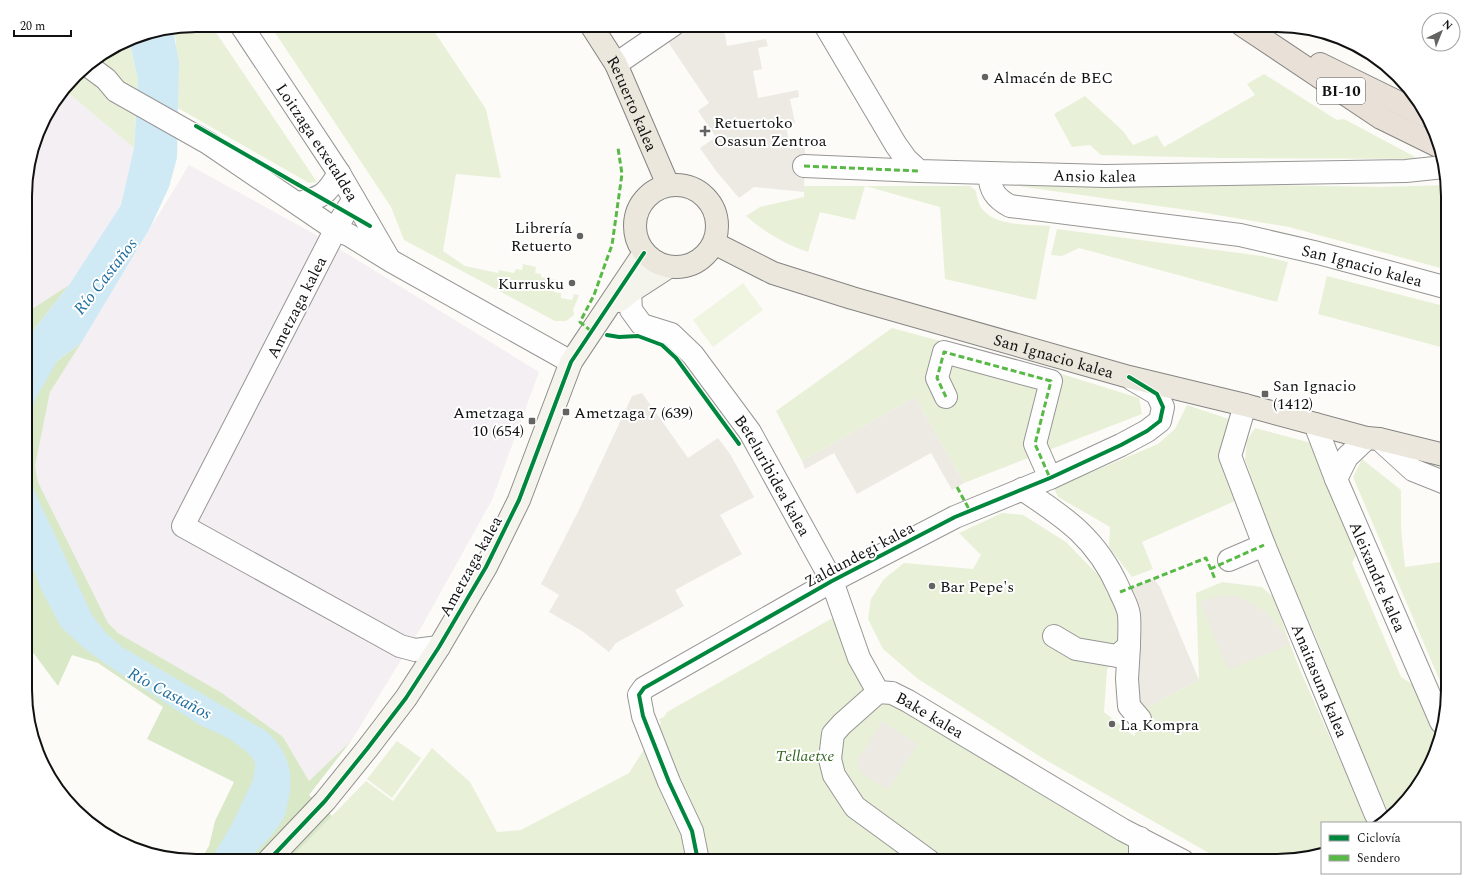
<svg xmlns="http://www.w3.org/2000/svg" width="1473" height="886" viewBox="0 0 1473 886" font-family="Spectral,serif">
  <rect width="100%" height="100%" fill="#fcfbf7"/>
  <!-- industrial -->
  <g fill="#f4eff2">
    <polygon points="66,91 134,148 121,205 69,285 26,313 26,174 43,120"/>
    <polygon points="189,165 320,237 539,372 492,500 422,626 351,741 309,781 283,737 222,693 118,633 112,628 108,623 38,482 35,466 50,392"/>
  </g>
  <!-- green -->
  <g fill="#e8f1d8">
    <polygon points="196,25 211,25 317,182 309,183 178,108 176,41 173,30"/>
    <polygon points="270,25 430,25 486,109 501,178 456,174 443,251 465,266 498,273 499,270 514,273 516,269 522,270 523,264 536,267 535,273 541,274 541,277 556,280 554,292 561,293 561,298 572,300 574,294 579,295 573,310 574,315 566,321 555,321 404,240 391,207"/>
    <polygon points="129,39 138,80 134,148 66,91 83,68"/>
    <polygon points="1264,74 1337,120 1344,119 1419,159 1221,158 1101,155 1090,145 1072,147 1054,114 1085,96 1123,131 1133,145 1157,135 1164,147 1255,95 1247,84"/>
    <polygon points="1211,184 1380,187 1448,185 1448,270 1289,227 1194,211 1010,185"/>
    <path d="M804 186H970L976 191C977 199 979 206 984 211 997 226 1032 225 1050 226L1036 300 945 279 940 207 865 186 855 220 820 212 808 252C785 244 764 232 746 216L760 207 804 197Z"/>
    <polygon points="1057,229 1262,256 1288,262 1277,302 1079,248 1062,256 1051,255"/>
    <polygon points="1327,276 1448,307 1448,349 1318,314"/>
    <polygon points="892,328 1062,374 1139,398 1142,414 964,483 915,397 802,461 776,411"/>
    <polygon points="1187,405 1229,419 1226,455 1247,530 1235,501 1142,542 1153,569 1132,577 1109,547 1110,527 1058,497 1054,488 1158,444 1175,429"/>
    <polygon points="1255,428 1315,444 1359,549 1352,563 1401,677 1417,687 1437,736 1425,775 1398,811 1382,823 1373,823 1390,816 1351,726 1315,635 1275,545 1245,459 1247,440"/>
    <polygon points="1362,459 1401,490 1401,528 1405,567 1448,561 1448,700 1353,477"/>
    <polygon points="1002,513 1023,515 1066,542 1102,579 1118,609 1124,634 1107,670 1104,712 1134,736 1148,707 1199,680 1196,593 1222,582 1262,587 1274,598 1290,644 1300,670 1368,823 1322,823 1322,850 1288,861 1223,861 1044,759 918,679 883,649 868,619 871,599 884,579 904,563 973,569 981,555 959,533"/>
    <polygon points="838,615 892,693 1172,861 288,861 366,781 393,801 432,748 470,782 497,832 521,830 629,773 661,723 659,719 664,717 667,712"/>
    <polygon points="397,741 421,758 392,798 367,779"/>
  </g>
  <!-- forest -->
  <g fill="#d9e8c7">
    <polygon points="69,285 36,327 26,343 26,313"/>
    <polygon points="81,343 50,392 35,466 38,482 108,623 118,633 222,693 283,737 309,781 351,741 309,795 332,816 288,861 200,861 209,846 215,821 234,782 147,739 163,707 98,663 72,655 58,686 35,655 26,645 26,400 57,361"/>
  </g>
  <!-- pitch -->
  <polygon fill="#f0f5e2" points="743,283 763,310 713,347 693,320"/>
  <!-- plaza -->
  <g fill="#eceae3">
    <polygon points="673,25 723,25 727,46 766,39 768,46 758,48 762,69 753,71 758,98 798,90 799,97 790,99 795,123 786,125 790,149 805,147 804,192 754,187 739,198 716,171 700,148 716,137 698,111 709,103 670,45 663,32"/>
    <polygon points="642,393 688,458 718,438 730,454 754,497 720,515 742,554 675,590 684,606 616,643 609,652 582,631 549,612 559,595 541,584 578,512 632,396"/>
    <polygon points="915,397 964,483 952,490 931,453 857,494 834,453 805,469 802,461"/>
    <polygon points="1154,579 1160,587 1199,680 1148,707 1140,719 1120,592"/>
    <polygon points="1226,595 1237,596 1246,600 1267,613 1276,623 1290,644 1228,670 1200,602 1215,597"/>
    <polygon points="882,721 918,744 888,790 862,774 857,765 858,759"/>
  </g>
  <!-- water -->
  <g fill="#cfeaf5">
    <polygon points="173,30 179,62 177,158 169,187 150,228 81,343 57,361 34,402 26,449 26,343 36,327 69,285 121,205 134,148 138,80 129,39"/>
    <path d="M26 464 28 477 92 615 106 633 122 647 266 731C287 750 295 772 288 801 287 806 286 814 283 819 274 835 260 848 246 861H210L232 824 253 780 255 766 254 760 247 752 230 739 200 725 113 669 85 649 61 627 41 589 26 551Z"/>
  </g>
  <g fill="none" stroke-linecap="round" stroke-linejoin="round">
    <!-- street casing -->
    <g stroke="#979695" stroke-width="24">
      <g id="street">
        <path id="s1" d="M241 25 339 173 389 259"/>
        <path id="s2" d="M825 25 896 145 906 159 919 171 1105 176 1406 171 1444 167"/>
        <polyline points="616,64 673,25"/>
        <polyline points="87,65 106,79 116,91 208,143 336,230 349,235 391,261 571,362"/>
        <polyline points="804,166 919,171"/>
        <path id="s3" d="M989 173C990 190 995 198 1010 206L1240 235 1318 253 1448 288"/>
        <polyline points="354,199 340,221 183,526 400,646 415,650 439,647"/>
        <path d="M298 203C322 198 327 194 339 173"/>
        <path id="s4" d="M630 292 631 310 642 325 671 334 693 355 750 432 832 581 859 658 878 692"/>
        <polyline points="946,397 937,378 944,352 1051,381 1035,444 1050,478"/>
        <path id="s5" d="M1245 405 1230 456 1264 545 1376 815"/>
        <path id="s6" d="M1315 424 1336 479 1441 722"/>
        <polyline points="1379,439 1413,470 1448,484"/>
        <polyline points="1336,479 1347,457 1367,438"/>
        <path d="M1022 489C1066 518 1097 539 1119 589 1122 597 1128 606 1129 615 1130 625 1129 635 1129 646L1117 656 1076 649 1054 636"/>
        <polyline points="1229,560 1264,545"/>
        <polyline points="1129,646 1127,679 1129,706 1140,719"/>
        <polyline points="698,861 692,831 669,782 643,716 639,695 644,688 832,581 955,517 1050,478 1121,445 1147,431 1160,421 1163,407 1157,394 1133,380"/>
        <path id="s7" d="M929 861 855 807 834 775 830 759 833 734 842 724 878 692 892 693 908 701 1123 830 1183 861"/>
        <polyline points="1138,861 1140,857 1140,838"/>
      </g>
    </g>
    <!-- secondary casing -->
    <g stroke="#8d8d8b" stroke-width="24">
      <g id="secondary">
        <polyline points="619,301 630,292 667,268"/>
        <polyline points="268,861 325,801 367,749 406,698 439,647 486,567 519,500 571,362 644,253"/>
      </g>
    </g>
    <!-- primary casing -->
    <g stroke="#848482" stroke-width="24">
      <g id="primary">
        <path id="s8" d="M591 25 616 64 668 185"/>
        <circle cx="676" cy="226" r="41"/>
        <path id="s9" d="M714 243 773 273 852 298 1129 377 1245 405 1367 438 1379 439 1448 456"/>
      </g>
    </g>
    <!-- highway casing -->
    <g stroke="#848482" stroke-width="24">
      <g id="highway">
        <polyline points="1242,25 1381,118 1440,147"/>
        <polyline points="1320,64 1426,116"/>
      </g>
    </g>
    <!-- street -->
    <use href="#street" stroke="#fffefe" stroke-width="22"/>
    <!-- secondary -->
    <use href="#secondary" stroke="#f5f4ec" stroke-width="22"/>
    <!-- primary -->
    <use href="#primary" stroke="#ece7dc" stroke-width="22"/>
    <!-- highway -->
    <use href="#highway" stroke="#e9e0d8" stroke-width="22"/>
    <!-- quiet -->
    <g stroke="#58b947" stroke-width="3" stroke-dasharray="6 3" stroke-linecap="butt">
      <polyline points="804,166 919,171"/>
      <polyline points="591,331 580,322 594,295 612,245 622,174 618,148"/>
      <polyline points="946,397 937,378 944,352 1051,381 1035,444 1050,478"/>
      <polyline points="957,487 970,511"/>
      <polyline points="1210,569 1264,545"/>
      <polyline points="1120,592 1206,558 1215,579"/>
    </g>
    <!-- cycleway casing -->
    <g stroke="#fff" stroke-width="6">
      <g id="cycleway">
        <polyline points="196,126 370,226"/>
        <polyline points="607,335 619,337 638,336 662,345 676,358 739,444"/>
        <polyline points="268,861 325,801 367,749 406,698 439,647 486,567 519,500 571,362 644,253"/>
        <polyline points="698,861 692,831 669,782 643,716 639,695 644,688 832,581 955,517 1050,478 1121,445 1147,431 1160,421 1163,407 1157,394 1129,377"/>
      </g>
    </g>
    <!-- cycleway -->
    <use href="#cycleway" stroke="#00873e" stroke-width="4"/>
  </g>
  <!-- markers -->
  <g fill="#636362" stroke="#fff" stroke-width="1.5">
    <circle cx="985" cy="77" r="4"/>
    <path d="M703 125h4v4h4v4h-4v4h-4v-4h-4v-4h4z"/>
    <circle cx="580" cy="236" r="4"/>
    <circle cx="572" cy="283" r="4"/>
    <rect x="1261" y="390" width="8" height="8" rx="2"/>
    <rect x="562" y="408" width="8" height="8" rx="2"/>
    <rect x="528" y="417" width="8" height="8" rx="2"/>
    <circle cx="932" cy="586" r="4"/>
    <circle cx="1112" cy="724" r="4"/>
  </g>
  <g text-anchor="middle" stroke-width="4" stroke-linejoin="round" paint-order="stroke">
    <!-- shield labels -->
    <rect fill="#fff" stroke="#585858" stroke-width="1" x="1317" y="78" width="48" height="26" rx="3"/>
    <g font-size="15" font-weight="bold" fill="#111">
      <text x="1341" y="96">BI-10</text>
    </g>
    <!-- poi labels -->
    <g font-size="16" fill="#111" stroke="#fff" text-anchor="start">
      <text x="993" y="83">Almacén de BEC</text>
      <text x="714" y="128">Retuertoko<tspan x="714" dy="18">Osasun Zentroa</tspan></text>
      <text x="572" y="233" text-anchor="end">Librería<tspan x="572" dy="18">Retuerto</tspan></text>
      <text x="564" y="289" text-anchor="end">Kurrusku</text>
      <text x="1273" y="391">San Ignacio<tspan x="1273" dy="18">(1412)</tspan></text>
      <text x="524" y="418" text-anchor="end">Ametzaga<tspan x="524" dy="18">10 (654)</tspan></text>
      <text x="574" y="418">Ametzaga 7 (639)</text>
      <text x="940" y="592">Bar Pepe's</text>
      <text x="1120" y="730">La Kompra</text>
    </g>
    <!-- street labels -->
    <g font-size="16" fill="#111" stroke="#fff">
      <text dy="6" stroke="none"><textPath href="#s8" startOffset="89">Retuerto kalea</textPath></text>
      <text dy="6" stroke="none"><textPath href="#s1" startOffset="140">Loitzaga etxetaldea</textPath></text>
      <text dy="6" stroke="none"><textPath href="#s2" startOffset="350">Ansio kalea</textPath></text>
      <text dy="6" stroke="none"><textPath href="#s3" startOffset="399">San Ignacio kalea</textPath></text>
      <text transform="translate(296 307) rotate(-63)" y="6">Ametzaga kalea</text>
      <text dy="6" stroke="none"><textPath href="#s9" startOffset="359">San Ignacio kalea</textPath></text>
      <text dy="6" stroke="none"><textPath href="#s4" startOffset="242">Beteluribidea kalea</textPath></text>
      <text transform="translate(859 554) rotate(-28)" y="6">Zaldundegi kalea</text>
      <text transform="translate(470 566) rotate(-61)" y="6">Ametzaga kalea</text>
      <text dy="6" stroke="none"><textPath href="#s6" startOffset="165">Aleixandre kalea</textPath></text>
      <text dy="6" stroke="none"><textPath href="#s5" startOffset="295">Anaitasuna kalea</textPath></text>
      <text dy="6" stroke="none"><textPath href="#s7" startOffset="291">Bake kalea</textPath></text>
    </g>
    <!-- park labels -->
    <g font-size="16" font-style="italic" fill="#356723" stroke="#fff">
      <text x="805" y="761">Tellaetxe</text>
    </g>
    <!-- water labels -->
    <g font-size="17" font-style="italic" fill="#1f6e9e" stroke="#fff">
      <text transform="translate(105 276) rotate(-52)" y="6">Río Castaños</text>
      <text transform="translate(170 693) rotate(28)" y="6">Río Castaños</text>
    </g>
  </g>
  <!-- crop -->
  <path d="M0 0H1473V886H0ZM196 32H1277A164 164 0 0 1 1441 196V690A164 164 0 0 1 1277 854H196A164 164 0 0 1 32 690V196A164 164 0 0 1 196 32Z" fill="#fff" fill-rule="evenodd"/>
  <path fill="none" stroke="#111" stroke-width="2" d="M196 32H1277A164 164 0 0 1 1441 196V690A164 164 0 0 1 1277 854H196A164 164 0 0 1 32 690V196A164 164 0 0 1 196 32Z"/>
  <!-- legend -->
  <rect x="1321" y="822" width="140" height="52" fill="#ffffff" stroke="#a0a0a0"/>
  <rect x="1329" y="835" width="20" height="6" fill="#00873e" stroke="#a0a0a0"/>
  <text x="1357" y="842" font-size="12" fill="#111111">Ciclovía</text>
  <rect x="1329" y="855" width="20" height="6" fill="#58b947" stroke="#a0a0a0"/>
  <text x="1357" y="862" font-size="12" fill="#111111">Sendero</text>
  <!-- north arrow -->
  <g transform="translate(1441 32) rotate(43)"><circle r="19" fill="#ffffff" stroke="#a0a0a0"/>
  <path d="M0-3L7 15L0 10L-7 15Z" fill="#636362"/>
  <text y="-6" font-size="11" font-weight="bold" text-anchor="middle" fill="#111111">N</text>
  </g>
  <!-- scale -->
  <path d="M14 30v6h57v-6" fill="none" stroke="#111111" stroke-width="2"/>
  <text x="20" y="30" font-size="12" fill="#111111" stroke="#ffffff" stroke-width="3" paint-order="stroke">20 m</text>
</svg>
